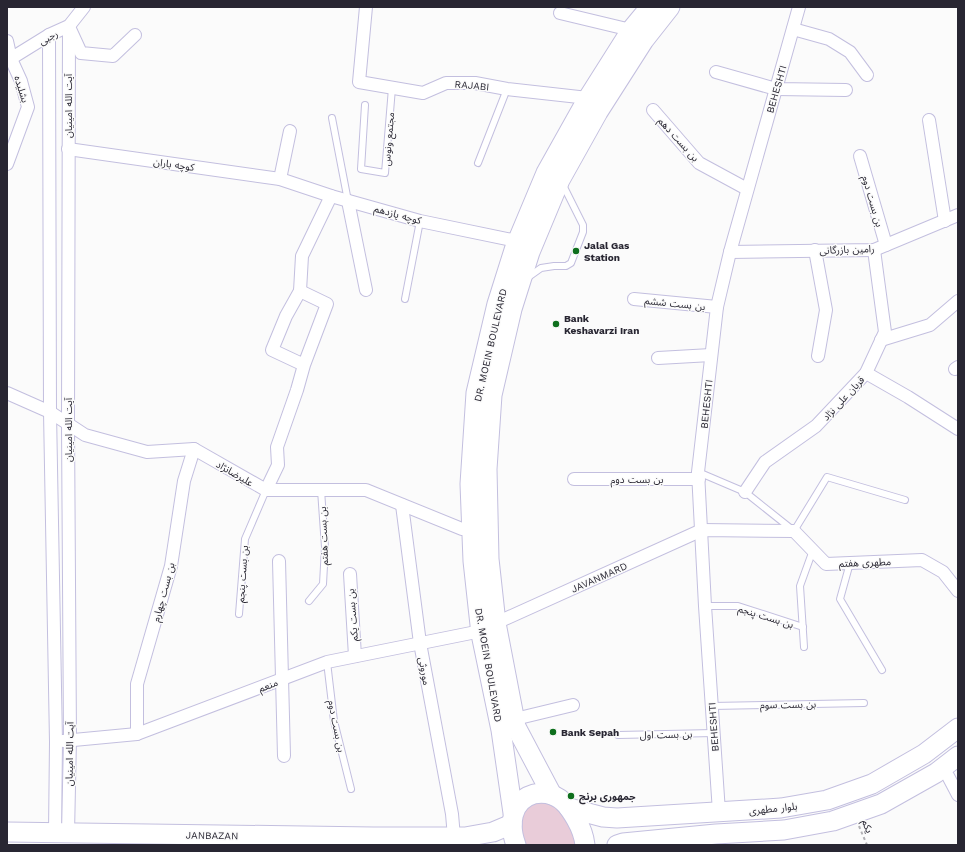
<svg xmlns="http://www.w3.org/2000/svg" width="965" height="852" viewBox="0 0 965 852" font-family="'Work Sans','Noto Sans Arabic',sans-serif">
  <rect width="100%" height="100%" fill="#fbfbfb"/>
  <!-- green -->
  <polygon fill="#e9ccd9" points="539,799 559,805 579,845 521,845 518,831 527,803"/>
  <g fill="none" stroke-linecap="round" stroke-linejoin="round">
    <!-- service casing -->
    <g stroke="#c3bfdf" stroke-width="8">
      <g id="service">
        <polyline points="365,105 361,169 385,173 392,88"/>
        <polyline points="332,118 348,201"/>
        <polyline points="478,163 507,89"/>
        <polyline points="527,278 541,268 554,266 566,266 571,263 583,232 583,225 563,185"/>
        <polyline points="405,299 420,221"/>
        <polyline points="698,472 745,492 794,531 827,477 905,500"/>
        <polyline points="850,563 840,599 882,670"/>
        <polyline points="309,601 323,584 325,547 321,490"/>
        <polyline points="705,606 738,606 803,627"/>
        <polyline points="239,614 245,539 266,490"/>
        <polyline points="804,647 800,586 813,550"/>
        <polyline points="327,662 334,721 351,789"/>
        <polyline points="712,706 864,703"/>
        <polyline points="618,735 714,733"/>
      </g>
    </g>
    <!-- minor casing -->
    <g stroke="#c3bfdf" stroke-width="14">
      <g id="minor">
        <polyline points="366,7 359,82 423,93 446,83 475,83 507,89 588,98"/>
        <polyline points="560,13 631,30"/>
        <polyline points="70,29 81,53 113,56 135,35"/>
        <polyline points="793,29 829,39 850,52 867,75"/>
        <polyline points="49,35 50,412 56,742 55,833"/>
        <polyline points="7,41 11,59 21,81 28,107 7,164"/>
        <polyline points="7,61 49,35 69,26 84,7"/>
        <polyline points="716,72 776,89 846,90"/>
        <polyline points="653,110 699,163 747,189"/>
        <polyline points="929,120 945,221"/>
        <polyline points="68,149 280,179 331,196 420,221 517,241"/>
        <polyline points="860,156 886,245"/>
        <polyline points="280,179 290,131"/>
        <polyline points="348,201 366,290"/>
        <polyline points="815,250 826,310 818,356"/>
        <polyline points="730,252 874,250 958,215"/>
        <polyline points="300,291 302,256 331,196"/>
        <polyline points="634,299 717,307"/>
        <polyline points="881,340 930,325 958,301"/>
        <polyline points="658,358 711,355"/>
        <polyline points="955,369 958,367"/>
        <polyline points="866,373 908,397 958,429"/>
        <polyline points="7,393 50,412 85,435 147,452 194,449 266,490 366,490 462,529 471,530"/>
        <polyline points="574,479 699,479"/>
        <polyline points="266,490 278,465 277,447 297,390 304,365 327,304 300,291 286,316 272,350 304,365"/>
        <polyline points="745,492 765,462 816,426 866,373 885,332 874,250"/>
        <polyline points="402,505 420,643 452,814 454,837"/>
        <polyline points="279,561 284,756"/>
        <polyline points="350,574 355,656"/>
        <polyline points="496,623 702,530 794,531 826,564 922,560 943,572 958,591"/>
        <polyline points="515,719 573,705"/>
        <polyline points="137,734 137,684 171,566 184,481 194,449"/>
        <polyline points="63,741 137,734 327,662 481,631"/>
        <polyline points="948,776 958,795"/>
        <polyline points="719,812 705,606 698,472 717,307 730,252 799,7"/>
        <polyline points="68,834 70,739 68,424 69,26"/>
      </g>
    </g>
    <!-- primary casing -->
    <g stroke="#c3bfdf" stroke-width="21">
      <g id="primary">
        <polyline points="552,795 516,727 496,623 489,559 487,469 492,395 512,309 530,252 560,180 598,112 644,40 670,7"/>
        <polyline points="569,808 603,817 617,818 781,808 827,800 872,784 924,754 958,728"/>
        <polyline points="513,813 501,730 481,634 473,561 470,484 476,393 497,304 515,247 546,173 588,98 631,30 650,7"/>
        <polyline points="7,832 373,837 465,837 493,832 512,824"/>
        <path d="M516 845C509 826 510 801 534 794 540 793 546 793 552 795 564 799 570 809 576 819 580 826 584 836 585 845"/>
        <polyline points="617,845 623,843 716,834 784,830 833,821 881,804 936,773 958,756"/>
      </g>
    </g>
    <!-- path -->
    <polyline stroke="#b1b0b4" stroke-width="2" stroke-dasharray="3 3" stroke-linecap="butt" points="859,826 867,845"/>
    <!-- service -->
    <use href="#service" stroke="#fff" stroke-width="6"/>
    <!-- minor -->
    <use href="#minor" stroke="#fff" stroke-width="12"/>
    <!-- primary -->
    <use href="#primary" stroke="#fff" stroke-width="19"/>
  </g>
  <!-- markers -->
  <g fill="#0e6f1d" stroke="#fbfbfb" stroke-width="1.5">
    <circle cx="576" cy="251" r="4"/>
    <circle cx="556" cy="324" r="4"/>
    <circle cx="553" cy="732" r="4"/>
    <circle cx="571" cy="796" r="4"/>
  </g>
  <g text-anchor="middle" stroke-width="3" stroke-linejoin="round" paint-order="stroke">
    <!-- street labels -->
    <g font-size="10" fill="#282632" stroke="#fbfbfb">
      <text transform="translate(48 37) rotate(-29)" y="4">رجبی</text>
      <text transform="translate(472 85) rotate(5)" y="4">RAJABI</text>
      <text transform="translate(22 89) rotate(73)" y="4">بشلیده</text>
      <text transform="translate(776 89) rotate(-74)" y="4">BEHESHTI</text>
      <text transform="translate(68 106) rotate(-90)" y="4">آیت الله امینیان</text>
      <text transform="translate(388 139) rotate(-85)" y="4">مجتمع ونوس</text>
      <text transform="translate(679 139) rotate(48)" y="4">بن بست دهم</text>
      <text transform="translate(174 164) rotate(8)" y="4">کوچه باران</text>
      <text transform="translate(873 201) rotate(74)" y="4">بن بست دوم</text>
      <text transform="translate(398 214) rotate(15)" y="4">کوچه یازدهم</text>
      <text transform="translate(847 249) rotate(-2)" y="4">رامین بازرگانی</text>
      <text transform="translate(675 303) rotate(6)" y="4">بن بست ششم</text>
      <text transform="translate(490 345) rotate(-77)" y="4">DR. MOEIN BOULEVARD</text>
      <text transform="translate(843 398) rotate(-47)" y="4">قربان علی نژاد</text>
      <text transform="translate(706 404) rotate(-84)" y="4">BEHESHTI</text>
      <text transform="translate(68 430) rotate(-90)" y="4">آیت الله امینیان</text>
      <text transform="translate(235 473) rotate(30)" y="4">علیرضانژاد</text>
      <text x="637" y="483">بن بست دوم</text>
      <text transform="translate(323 536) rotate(-92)" y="4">بن بست هفتم</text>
      <text transform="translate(865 562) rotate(-2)" y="4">مطهری هفتم</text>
      <text transform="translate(242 574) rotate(-86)" y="4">بن بست پنجم</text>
      <text transform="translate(599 577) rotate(-24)" y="4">JAVANMARD</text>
      <text transform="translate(163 592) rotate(-75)" y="4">بن بست چهارم</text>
      <text transform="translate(352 615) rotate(-94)" y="4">بن بست یکم</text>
      <text transform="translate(766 616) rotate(17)" y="4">بن بست پنجم</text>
      <text transform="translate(489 665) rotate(80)" y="4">DR. MOEIN BOULEVARD</text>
      <text transform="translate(425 671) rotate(80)" y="4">موروثی</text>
      <text transform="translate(268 685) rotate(-21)" y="4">منعم</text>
      <text transform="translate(788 704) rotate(-1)" y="4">بن بست سوم</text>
      <text transform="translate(337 726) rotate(79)" y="4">بن بست دوم</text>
      <text transform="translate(713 727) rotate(-94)" y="4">BEHESHTI</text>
      <text transform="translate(666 734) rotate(-1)" y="4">بن بست اول</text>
      <text transform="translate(69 754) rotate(-89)" y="4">آیت الله امینیان</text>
      <text transform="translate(773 808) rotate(-6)" y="4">بلوار مطهری</text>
      <text transform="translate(868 826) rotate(67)" y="4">یکم</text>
      <text transform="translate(212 835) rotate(1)" y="4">JANBAZAN</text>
    </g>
    <!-- poi labels -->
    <g font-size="10" font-weight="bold" fill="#282632" stroke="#fbfbfb" text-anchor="start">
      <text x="584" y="249">Jalal Gas<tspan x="584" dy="12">Station</tspan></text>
      <text x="564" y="322">Bank<tspan x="564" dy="12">Keshavarzi Iran</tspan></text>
      <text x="561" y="736">Bank Sepah</text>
      <text x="579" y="800">جمهوری برنج</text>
    </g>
  </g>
  <!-- border -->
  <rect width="965" height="852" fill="none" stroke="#282632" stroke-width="16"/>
</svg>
